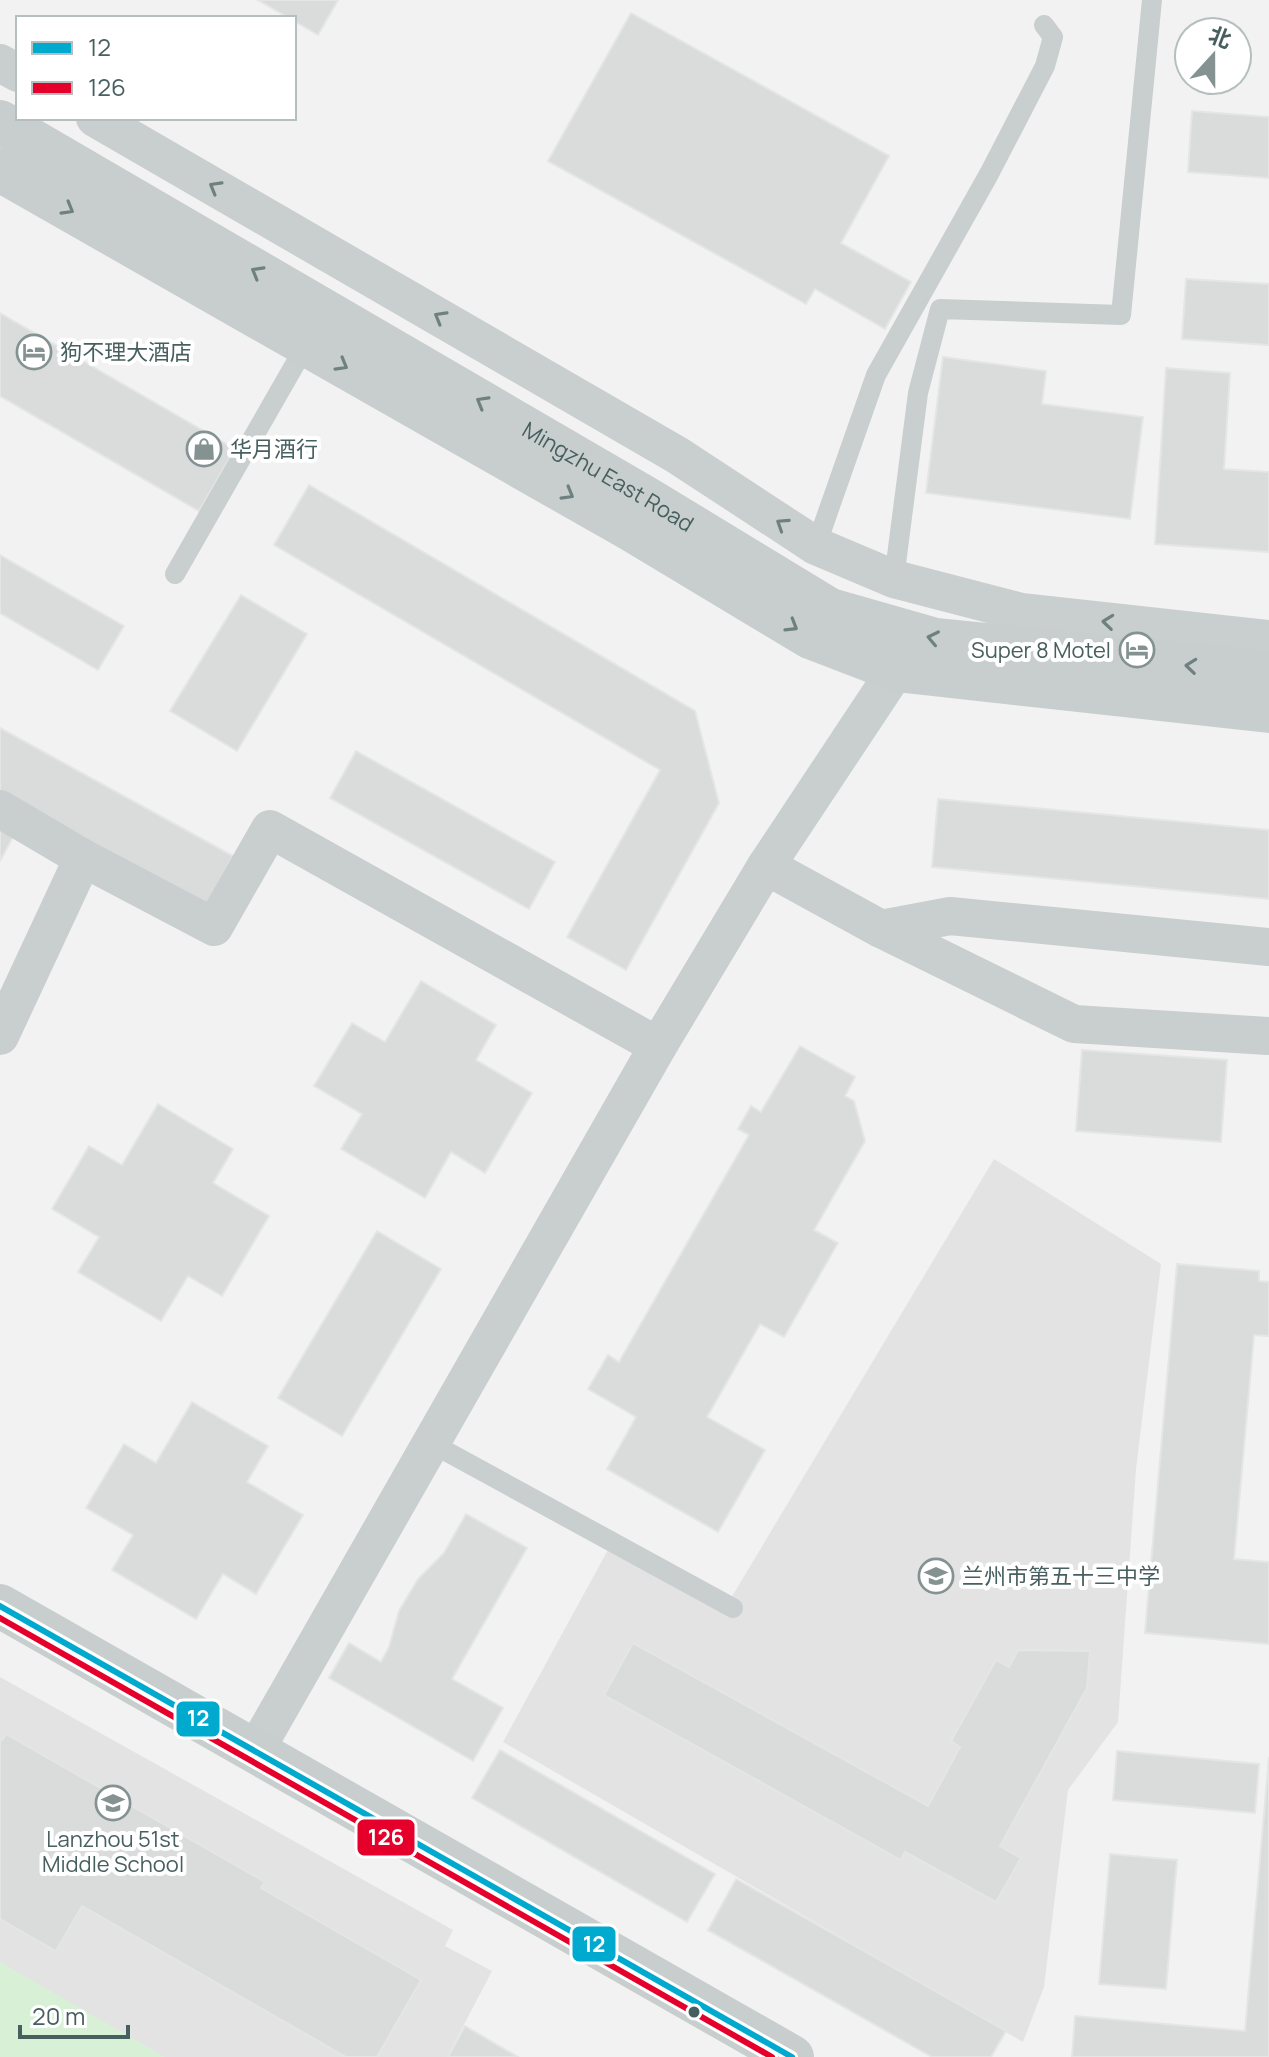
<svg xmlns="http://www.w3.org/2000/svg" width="1269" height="2057" viewBox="0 0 1269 2057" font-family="Manrope,'Noto Sans SC',sans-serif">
  <rect width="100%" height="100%" fill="#f3f2f2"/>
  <!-- education -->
  <g fill="#e4e3e3">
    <polygon points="994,1159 1161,1264 1136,1469 1118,1722 1068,1790 1044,1987 1023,2042 503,1742 609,1548 728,1603"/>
    <polygon points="0,1677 453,1930 445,1946 492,1971 447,2057 0,2057"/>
  </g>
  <!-- green -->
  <polygon fill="#d8f1d6" points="0,1962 165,2057 0,2057"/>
  <!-- building -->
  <g fill="#dadbdb" stroke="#e4e5e5" stroke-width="2">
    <polygon points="258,0 338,0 318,35 294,21 294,18 289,18"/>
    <polygon points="631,13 889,156 841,243 911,282 885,329 815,289 806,304 548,161"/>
    <polygon points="1192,111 1269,117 1269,178 1188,172"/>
    <polygon points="1186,279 1269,284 1269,345 1182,339"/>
    <polygon points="0,313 235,449 199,511 0,396"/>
    <polygon points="943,357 1046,371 1042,404 1143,417 1130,519 926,493"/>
    <polygon points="1166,368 1230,373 1224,469 1269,472 1269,552 1155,544"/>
    <polygon points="309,485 695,711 719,803 626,970 567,937 660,770 274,545"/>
    <polygon points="0,555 124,626 98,670 0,613"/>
    <polygon points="241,595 307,634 237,751 170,711"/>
    <polygon points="0,728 233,856 205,907 0,795"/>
    <polygon points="356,751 555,862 529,909 330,798"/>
    <polygon points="938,799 1269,830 1269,899 932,867"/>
    <polygon points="0,813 20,824 0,861"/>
    <polygon points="421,981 496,1025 476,1060 532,1093 485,1173 451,1152 425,1198 341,1149 362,1114 314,1086 352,1023 385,1042"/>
    <polygon points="800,1046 855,1077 845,1096 854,1101 865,1141 814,1230 838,1243 784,1337 760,1324 707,1417 765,1450 718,1532 607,1469 636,1417 588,1389 608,1355 619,1362 749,1135 738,1129 751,1106 761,1112"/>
    <polygon points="1082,1050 1227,1060 1221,1142 1076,1131"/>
    <polygon points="158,1104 233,1149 213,1183 269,1216 222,1296 188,1276 161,1321 78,1272 99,1237 52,1209 89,1146 122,1165"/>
    <polygon points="377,1231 441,1269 342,1436 278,1398"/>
    <polygon points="1177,1264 1259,1271 1259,1281 1269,1282 1269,1336 1254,1335 1234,1559 1269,1562 1269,1644 1145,1633"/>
    <polygon points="192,1402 268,1446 247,1482 303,1515 256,1594 223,1574 196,1619 112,1570 133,1535 86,1508 124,1444 156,1463"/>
    <polygon points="466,1514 527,1548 452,1679 503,1708 473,1761 329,1678 349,1643 381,1662 389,1647 399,1611 418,1579 444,1553"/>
    <polygon points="633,1643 928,1806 960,1747 951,1741 996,1660 1009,1667 1018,1650 1090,1651 1087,1688 1000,1846 1021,1858 996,1902 905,1852 901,1860 604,1695"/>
    <polygon points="6,1734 265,1882 261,1888 421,1980 377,2057 346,2057 82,1906 56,1951 0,1919 0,1739 2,1740"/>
    <polygon points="500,1750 715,1874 687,1922 472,1798"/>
    <polygon points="1117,1751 1259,1764 1255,1813 1113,1800"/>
    <polygon points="1269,1757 1269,2057 1072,2057 1075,2016 1245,2031"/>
    <polygon points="1110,1854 1177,1860 1166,1989 1099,1984"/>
    <polygon points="736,1879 1006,2031 991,2057 932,2057 708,1930"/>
    <polygon points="465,2026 518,2057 448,2057"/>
  </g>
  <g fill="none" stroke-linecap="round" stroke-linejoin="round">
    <!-- lane -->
    <g stroke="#c9cece" stroke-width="20">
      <polyline points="816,546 876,375 989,174 1045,66 1053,37 1044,25"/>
      <polyline points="175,574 306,345"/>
      <polyline points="894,579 918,393 940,309 1121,315 1152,0"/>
      <polyline points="431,1443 733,1608"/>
    </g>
    <!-- street -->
    <g stroke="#c9cece" stroke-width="38">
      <polyline points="0,63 18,73"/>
      <polyline points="95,118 677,455 816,546 894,579 1021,612 1269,639"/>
      <polyline points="0,809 83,858 214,927 270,829 658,1046"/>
      <polyline points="766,866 881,929 1074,1024 1268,1036"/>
      <polyline points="881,929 950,916 1269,947"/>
      <polyline points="0,1036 83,858"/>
      <polyline points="255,1751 658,1046 766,866 896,670"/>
    </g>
    <!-- secondary -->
    <g stroke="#c8cece" stroke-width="44">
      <path id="s1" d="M0 122 649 500 830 610 935 640 1269 673"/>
      <polyline points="0,170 632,530 810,637 896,670 1269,711"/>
      <polyline points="0,1606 792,2057"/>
    </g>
    <!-- bus-1 casing -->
    <g stroke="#fff" stroke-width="12">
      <polyline id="bus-1" points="0,1606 792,2057"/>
    </g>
    <!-- bus-2 casing -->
    <g stroke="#fff" stroke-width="12">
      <polyline id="bus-2" points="0,1618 772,2057"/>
    </g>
    <!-- bus-1 -->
    <use href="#bus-1" stroke="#00a9ce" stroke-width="6"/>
    <!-- bus-2 -->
    <use href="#bus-2" stroke="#e4002b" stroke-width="6"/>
  </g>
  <!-- one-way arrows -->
  <defs><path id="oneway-chevron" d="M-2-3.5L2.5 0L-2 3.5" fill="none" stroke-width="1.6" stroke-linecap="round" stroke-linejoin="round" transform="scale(2)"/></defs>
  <g stroke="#6f8080">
    <use href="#oneway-chevron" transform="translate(215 187) rotate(-150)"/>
    <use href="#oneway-chevron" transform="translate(440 317) rotate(-150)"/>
    <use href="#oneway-chevron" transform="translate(782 524) rotate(-147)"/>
    <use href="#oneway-chevron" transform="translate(1108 622) rotate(-174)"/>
  </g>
  <g stroke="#6e8080">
    <use href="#oneway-chevron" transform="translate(68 209) rotate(30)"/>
    <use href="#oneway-chevron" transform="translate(257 272) rotate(-150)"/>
    <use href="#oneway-chevron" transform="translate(342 365) rotate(30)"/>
    <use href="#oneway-chevron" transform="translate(482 402) rotate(-150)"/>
    <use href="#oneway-chevron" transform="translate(568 494) rotate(30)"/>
    <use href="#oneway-chevron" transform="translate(792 626) rotate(31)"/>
    <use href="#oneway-chevron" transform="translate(933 638) rotate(-168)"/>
    <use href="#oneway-chevron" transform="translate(1191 666) rotate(-174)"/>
  </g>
  <!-- icons -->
  <defs>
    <g id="hotel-ring" transform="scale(1.8)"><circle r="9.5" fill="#fff" stroke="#849292" stroke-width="1.5"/><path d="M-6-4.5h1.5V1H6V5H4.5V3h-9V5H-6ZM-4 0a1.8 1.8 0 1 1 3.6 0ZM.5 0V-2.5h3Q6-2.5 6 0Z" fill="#849292"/></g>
    <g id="shop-ring" transform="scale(1.8)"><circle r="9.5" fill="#fff" stroke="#849292" stroke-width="1.5"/><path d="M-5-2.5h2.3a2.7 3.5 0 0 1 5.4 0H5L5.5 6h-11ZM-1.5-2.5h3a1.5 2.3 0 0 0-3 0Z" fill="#849292"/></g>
    <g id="school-ring" transform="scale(1.8)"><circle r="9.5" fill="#fff" stroke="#849292" stroke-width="1.5"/><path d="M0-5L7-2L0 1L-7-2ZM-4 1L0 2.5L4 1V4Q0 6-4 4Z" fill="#849292"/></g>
  </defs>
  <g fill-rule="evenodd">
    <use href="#hotel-ring" x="34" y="352"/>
    <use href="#shop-ring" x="204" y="449"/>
    <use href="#hotel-ring" x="1137" y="650"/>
    <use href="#school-ring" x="936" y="1576"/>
    <use href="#school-ring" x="113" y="1803"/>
  </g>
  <!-- markers -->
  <circle fill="#485f5f" stroke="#fff" stroke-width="3" cx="694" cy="2012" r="7"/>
  <g text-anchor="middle" stroke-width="8" stroke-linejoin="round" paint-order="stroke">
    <!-- poi labels -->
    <g font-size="22" fill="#485f5f" stroke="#fff" text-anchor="start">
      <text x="60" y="360">狗不理大酒店</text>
      <text x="230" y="457">华月酒行</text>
      <text x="1111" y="658" text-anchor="end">Super 8 Motel</text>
      <text x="962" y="1584">兰州市第五十三中学</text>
      <text x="113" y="1847" text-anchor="middle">Lanzhou 51st<tspan x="113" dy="25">Middle School</tspan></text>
    </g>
    <!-- street labels -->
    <g font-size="22" fill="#485f5f" stroke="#fff">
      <text dy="8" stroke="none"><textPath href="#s1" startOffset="704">Mingzhu East Road</textPath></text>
    </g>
  </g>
  <g stroke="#fff" stroke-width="3">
    <rect x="175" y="1700" width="46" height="38" rx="8" fill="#00a9ce"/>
    <rect x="356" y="1818" width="60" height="39" rx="8" fill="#e4002b"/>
    <rect x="571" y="1925" width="46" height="38" rx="8" fill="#00a9ce"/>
  </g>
  <g font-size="22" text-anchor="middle" font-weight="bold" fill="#fff">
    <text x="198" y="1726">12</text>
    <text x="386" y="1845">126</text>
    <text x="594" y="1952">12</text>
  </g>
  <!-- legend -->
  <rect x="16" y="16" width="280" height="104" fill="#ffffff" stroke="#b6bfbf" stroke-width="2"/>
  <rect x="32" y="42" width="40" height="12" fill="#00a9ce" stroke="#b6bfbf" stroke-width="2"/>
  <text x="88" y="56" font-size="24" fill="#485f5f">12</text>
  <rect x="32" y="82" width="40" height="12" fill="#e4002b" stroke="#b6bfbf" stroke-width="2"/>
  <text x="88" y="96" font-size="24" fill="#485f5f">126</text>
  <!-- north arrow -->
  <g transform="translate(1213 56) rotate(21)"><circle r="38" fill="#ffffff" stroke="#b6bfbf" stroke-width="2"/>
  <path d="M0-6L14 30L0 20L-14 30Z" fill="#849292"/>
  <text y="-12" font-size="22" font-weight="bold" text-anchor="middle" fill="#485f5f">北</text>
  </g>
  <!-- scale -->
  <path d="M20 2025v12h108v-12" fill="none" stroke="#485f5f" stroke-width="4"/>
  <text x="32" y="2025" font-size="24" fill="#485f5f" stroke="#ffffff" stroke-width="6" paint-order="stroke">20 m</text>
</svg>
